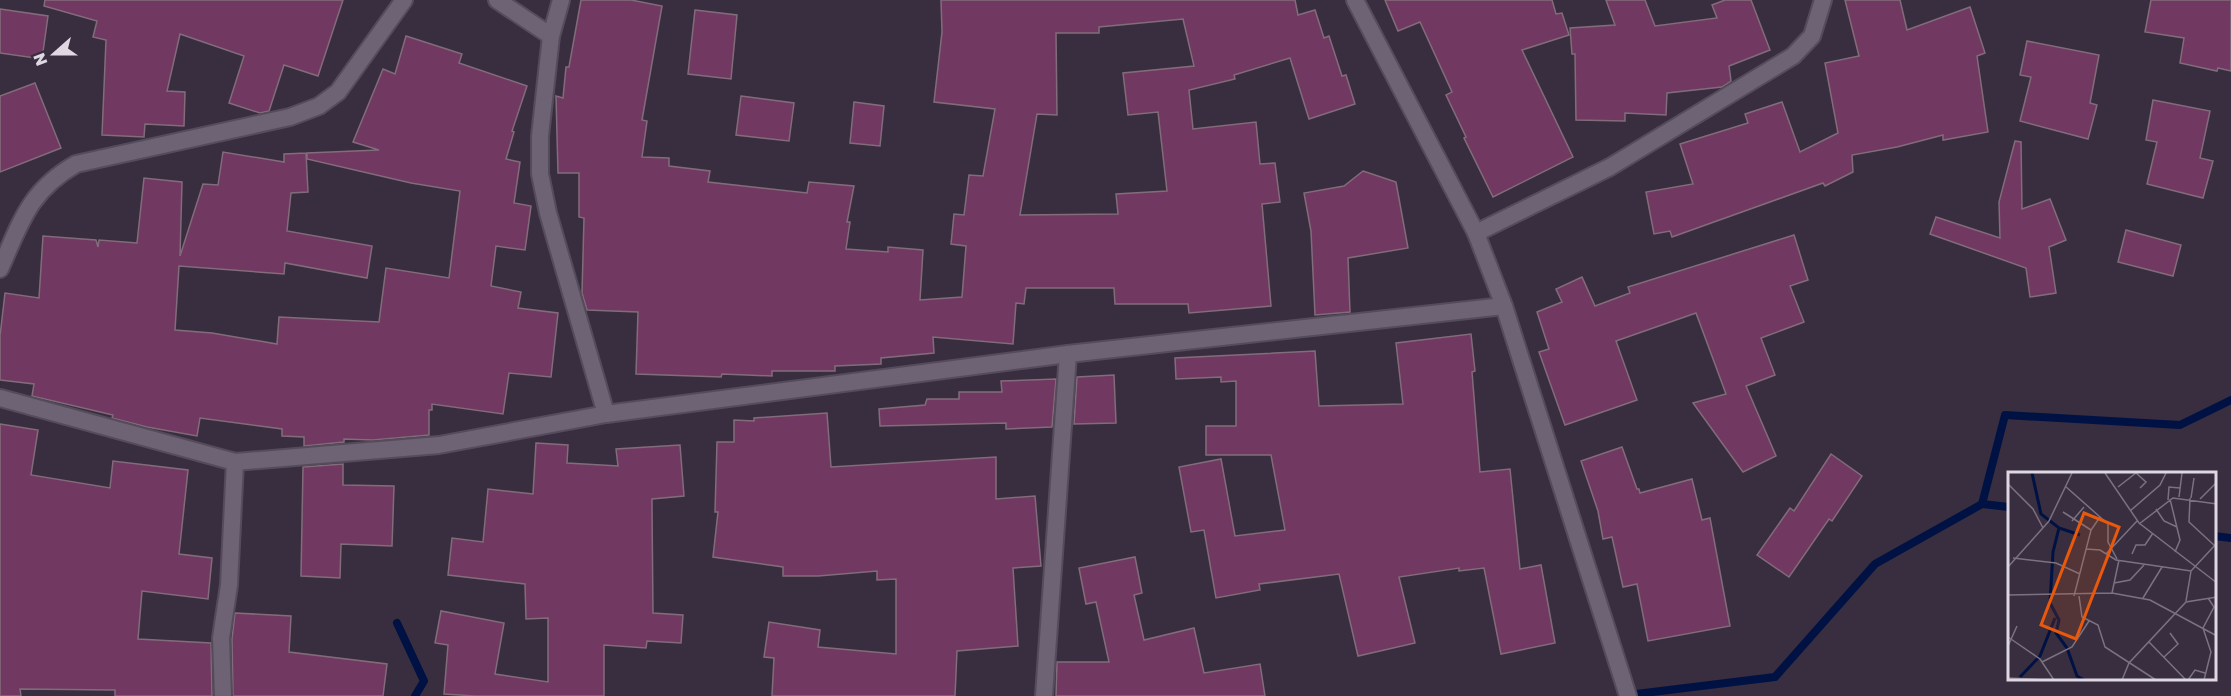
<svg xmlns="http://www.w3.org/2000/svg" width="2231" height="696" viewBox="0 0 2231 696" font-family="'Golos Text',sans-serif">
  <rect width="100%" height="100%" fill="#392e3f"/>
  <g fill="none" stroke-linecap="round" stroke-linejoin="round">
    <!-- stream -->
    <g stroke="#001243" stroke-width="8">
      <polyline points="1982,504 2009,507"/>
      <polyline points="2214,536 2231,538"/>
      <polyline points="397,623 424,681 415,696"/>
      <polyline points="1628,695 1775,677 1875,564 1982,504 2005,415 2180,425 2231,400"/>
    </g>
  </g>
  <!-- building -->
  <g fill="#713861" stroke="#826c7b" stroke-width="1.5" fill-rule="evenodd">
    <polygon points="45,0 343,0 318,76 284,65 269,111 260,113 229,103 244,56 180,34 167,91 185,92 184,126 145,124 144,137 102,135 106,40 93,37 97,21 44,6"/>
    <path d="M581 0H631L662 6 642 120 647 121 642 157 669 158V166L710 171 708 182 807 193 809 182 854 186 847 222H850L846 249 888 252V247L923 250 920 300 962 297 966 246 951 244 954 214 964 215 969 175 983 176 995 109 934 102 942 32 941 0H1295L1298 15 1315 10 1324 38 1329 36 1342 76 1346 75 1355 104 1309 119 1290 58 1234 75 1235 79 1189 90 1193 129 1256 122 1260 164 1275 163 1280 202 1262 204 1271 306 1189 313 1188 304H1115L1114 288H1026L1024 304 1016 303 1013 344 933 337 934 353 881 358V364L835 366V371H772V376L722 374 721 377 636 374 638 312 587 310 582 293 584 218 579 217V173H558L556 96 563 98 566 67H569ZM1183 19 1194 66 1123 73 1128 115 1158 112 1167 191 1116 194 1118 214 1020 215 1037 114 1057 115 1056 33H1099V27Z"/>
    <polygon points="1385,0 1552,0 1556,14 1562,13 1569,35 1522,50 1573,157 1493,197 1464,138 1466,137 1446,95 1452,92 1420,22 1398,31"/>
    <polygon points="1606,0 1645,0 1655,26 1717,18 1712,5 1725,0 1751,0 1770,50 1729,66 1731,81 1722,87 1667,93 1666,115 1625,113 1625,121 1576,120 1575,54 1572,54 1570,28 1615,25"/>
    <polygon points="1845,0 1900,0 1907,30 1970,7 1985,53 1977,56 1988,132 1943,140 1943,135 1897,147 1852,155 1853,172 1825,186 1823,183 1672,237 1670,231 1654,234 1646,192 1693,184 1680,144 1748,123 1745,114 1782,102 1800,152 1838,133 1825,63 1859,56"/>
    <polygon points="2151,0 2231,0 2231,71 2218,68 2217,71 2180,63 2184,38 2145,32"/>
    <polygon points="0,9 48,16 42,59 0,53"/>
    <polygon points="695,10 737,15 731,79 688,74"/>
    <polygon points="406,36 462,54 459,63 527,86 512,131 514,132 506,159 520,162 514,203 531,206 525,250 496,246 491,286 521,292 518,308 558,313 551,377 509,373 503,414 432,404 432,410 429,410 429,435 373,440 344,439 344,442 304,446 304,437 282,436 282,429 200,418 197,436 147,427 112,418 113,415 32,396 34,384 0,380 0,336 5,293 39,298 43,236 96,240 98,247 99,240 137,243 144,178 182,182 180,256 203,184 218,185 223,152 284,162 284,154 306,153 308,192 291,193 287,231 372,246 367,278 285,263 284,274 179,266 175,330 212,333 277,344 279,317 379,322 386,268 449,278 460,191 411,183 307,159 307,153 379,150 353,142 383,69 395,74"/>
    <polygon points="2027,41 2099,55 2090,103 2097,105 2088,139 2020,121 2031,77 2020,75"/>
    <polygon points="35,83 61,148 0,172 0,96"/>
    <polygon points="741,96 794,103 789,141 736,135"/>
    <polygon points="2153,100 2210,111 2200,158 2213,161 2203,198 2147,184 2157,142 2146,140"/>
    <polygon points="854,102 884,106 880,146 850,143"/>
    <polygon points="2015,141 2021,142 2022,209 2050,199 2066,240 2049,247 2056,293 2030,297 2026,268 1930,234 1936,217 2000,238 1999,202"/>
    <polygon points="1363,171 1396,182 1408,248 1348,258 1350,312 1315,315 1311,231 1304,193 1344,186"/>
    <polygon points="2126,230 2181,245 2173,276 2118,262"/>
    <polygon points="1794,235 1808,280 1790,286 1804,322 1761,338 1775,375 1746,386 1776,456 1743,472 1693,403 1726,394 1696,313 1616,341 1637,400 1565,425 1539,352 1549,349 1537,312 1562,302 1556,289 1582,277 1595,306 1630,293 1628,287"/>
    <polygon points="1471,334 1475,371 1472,372 1480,472 1510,469 1520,569 1541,565 1555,643 1501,654 1484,568 1459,571 1459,568 1399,577 1415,643 1358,656 1339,574 1259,584 1260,590 1216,598 1204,530 1191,532 1179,467 1221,459 1235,536 1285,530 1271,455 1206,455 1206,426 1236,426 1236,381 1221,382 1221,377 1176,379 1175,358 1315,351 1319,406 1403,404 1396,343"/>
    <polygon points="1114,375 1116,423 1074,424 1077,377"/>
    <polygon points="1056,379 1052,427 1006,429 1006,423 880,426 879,409 925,405 927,399 959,399 959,392 1002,392 1001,381"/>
    <polygon points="827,413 831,467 996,457 996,499 1035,496 1041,566 1013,568 1018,646 957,651 955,696 772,696 774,658 764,657 769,622 820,630 818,647 896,654 896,579 877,580 877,571 818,576 783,576 783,567 713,557 718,512 715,512 717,442 734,442 734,420 754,421 754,418"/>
    <polygon points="0,424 38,430 31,475 110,488 113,461 188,470 179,554 212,558 208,599 142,591 138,639 211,643 212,696 115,696 115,690 20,689 21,696 0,696"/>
    <polygon points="536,443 568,445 567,463 618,466 616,449 680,445 684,496 652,499 652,507 653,613 683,615 681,643 647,641 646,648 604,645 604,696 475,696 444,694 448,645 435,643 441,611 504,623 495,674 548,682 548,618 526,619 525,584 448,575 452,538 483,542 488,489 533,494"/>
    <polygon points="1622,447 1637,489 1639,489 1640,493 1692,479 1702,520 1710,518 1730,626 1648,641 1637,584 1623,587 1612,537 1603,539 1598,511 1581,461"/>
    <polygon points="1831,454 1862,476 1832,521 1829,519 1789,577 1757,555 1790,508 1794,511"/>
    <polygon points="343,464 343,485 394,486 392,546 341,544 340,578 301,576 303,467"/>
    <polygon points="1135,557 1142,593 1134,595 1144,640 1194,628 1204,673 1260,664 1265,696 1056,696 1057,662 1109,662 1096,602 1086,604 1079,568"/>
    <polygon points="235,613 291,616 289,652 387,664 383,696 233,696 232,639"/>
  </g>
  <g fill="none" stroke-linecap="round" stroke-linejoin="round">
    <!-- minor casing -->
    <g stroke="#554c5b" stroke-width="20">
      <g id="minor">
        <polyline points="497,0 551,36"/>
        <polyline points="561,0 551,36 540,136 540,174 548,213 606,414"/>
        <polyline points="1476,233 1610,167 1793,56 1812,36 1823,0"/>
        <path d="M0 269C21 222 29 191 76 164L290 117 319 106 338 92 404 0"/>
        <polyline points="0,398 235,462 439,445 606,414 1068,354 1504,306"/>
        <polyline points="223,696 221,638 229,585 235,462"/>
        <polyline points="1044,696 1068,354"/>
      </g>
    </g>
    <!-- tertiary casing -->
    <g stroke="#554c5b" stroke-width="20">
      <polyline id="tertiary" points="1355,0 1476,233 1504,306 1628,696"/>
    </g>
    <!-- minor -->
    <use href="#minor" stroke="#6e6275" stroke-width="16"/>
    <!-- tertiary -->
    <use href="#tertiary" stroke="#6e6275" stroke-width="16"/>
  </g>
  <!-- overview -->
  <g transform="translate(2008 472)">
    <rect width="208" height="208" fill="#392e3f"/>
    <path fill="none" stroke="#001243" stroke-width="3" d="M24 1 33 42 51 56 72 63M51 56 45 80 42 131 51 148 48 161 59 176 69 204 76 208M12 205 32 184 47 146"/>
    <path fill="none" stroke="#7b7281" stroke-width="1.5" d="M97 1 131 51 209 111M0 12 25 37 35 56M57 14 100 52V70L109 87M110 15 128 1 138 10 132 16M171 25 174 1M182 26 181 50 207 74M183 26 186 6M162 27 172 68 167 80M192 27 209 10M160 28 161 15 172 16M148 37 156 49 169 55M122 39 152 13 158 1M55 40 83 58M64 49 76 35M131 52 165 26 209 32M78 77 92 78 108 88 183 99 209 71M98 82 129 49M124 82 128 73H137L145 61M5 86 48 91 72 102M0 95 41 49 64 1M106 111 122 108 136 93M104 121 111 88M0 123 104 121 142 128 209 164M66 124 83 58 92 45M71 124 74 145 90 153 97 175 148 208M135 126 154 95M178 129 183 99M0 165 32 187 46 208M141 170 178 208M0 174 9 154M156 185 170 172 162 161M34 190 64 175 81 149M0 206 39 208M114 208 121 191 178 130 209 125M180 208 187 198 197 201M196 208 203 180 195 156 206 135 200 126"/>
    <path fill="#e8590c" fill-opacity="0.15" stroke="#e8590c" stroke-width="3" d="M76 41 111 55 68 167 33 153Z"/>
    <rect width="208" height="208" fill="none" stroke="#dfd8e3" stroke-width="3"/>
  </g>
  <!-- north arrow -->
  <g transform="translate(54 54) rotate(249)" stroke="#392e3f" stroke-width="4.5" paint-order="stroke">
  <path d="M0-4.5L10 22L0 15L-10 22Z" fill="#dfd8e3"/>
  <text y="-9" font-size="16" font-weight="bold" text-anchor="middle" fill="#dfd8e3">N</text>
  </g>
</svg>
